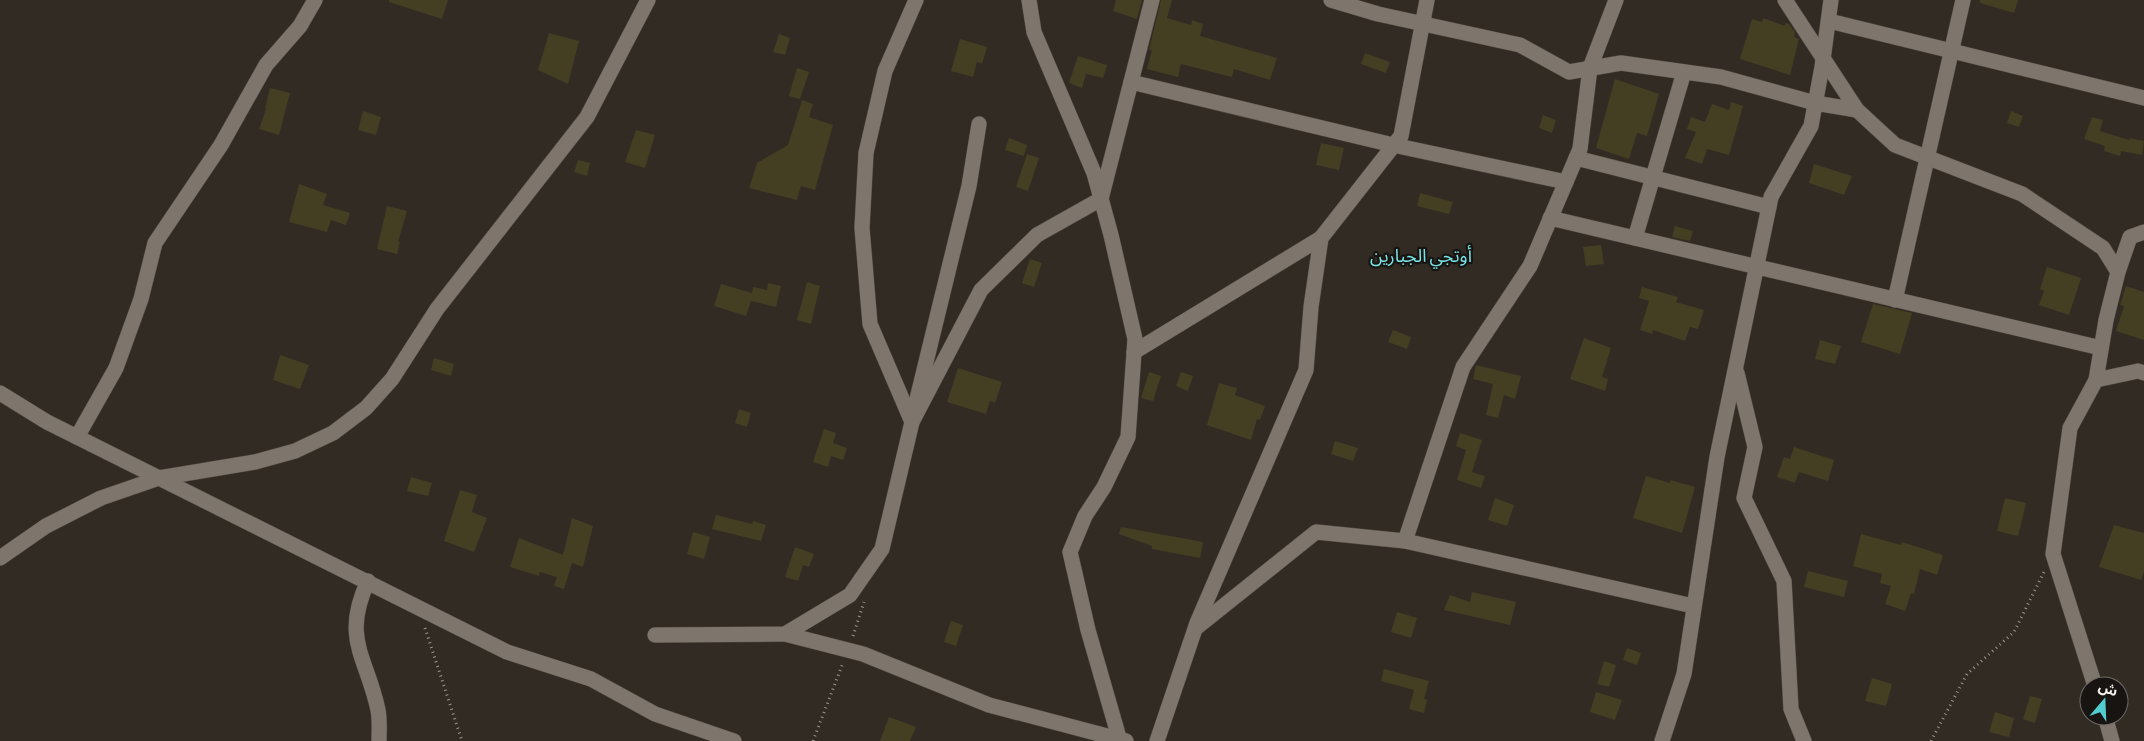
<svg xmlns="http://www.w3.org/2000/svg" width="2144" height="741" viewBox="0 0 2144 741" font-family="'Alegreya Sans','Noto Sans Arabic',sans-serif">
  <rect width="100%" height="100%" fill="#322b24"/>
  <!-- building -->
  <g fill="#443e22">
    <polygon points="389,0 448,0 442,19 389,2"/>
    <polygon points="1116,0 1142,0 1137,19 1113,11"/>
    <polygon points="1161,0 1172,0 1167,18 1191,25 1192,20 1203,24 1200,36 1277,58 1270,80 1234,69 1232,77 1181,64 1178,77 1147,69 1152,50 1149,50"/>
    <polygon points="1980,0 2018,0 2014,13 1980,3"/>
    <polygon points="1763,18 1785,26 1785,23 1789,24 1795,32 1794,37 1799,39 1790,75 1740,59 1752,19 1762,22"/>
    <polygon points="549,33 579,41 568,84 538,70"/>
    <polygon points="779,34 790,38 785,55 773,52"/>
    <polygon points="960,39 987,47 982,64 977,62 973,77 951,71"/>
    <polygon points="1365,53 1390,62 1386,73 1361,64"/>
    <polygon points="1078,56 1107,65 1103,78 1086,74 1082,88 1069,83"/>
    <polygon points="797,68 809,72 800,99 789,96"/>
    <polygon points="1615,79 1659,94 1647,136 1637,133 1629,159 1596,148"/>
    <polygon points="270,88 290,93 279,135 259,129 266,109 265,109"/>
    <polygon points="802,100 813,104 809,117 833,125 815,190 801,186 797,200 749,188 757,163 788,145"/>
    <polygon points="1731,102 1743,106 1729,155 1707,149 1702,164 1685,158 1696,132 1687,129 1691,117 1705,122 1712,104 1729,110"/>
    <polygon points="363,111 381,117 376,135 358,130"/>
    <polygon points="2011,111 2023,116 2019,127 2007,123"/>
    <polygon points="1543,115 1556,120 1552,133 1539,128"/>
    <polygon points="2092,117 2103,120 2100,131 2129,140 2130,138 2144,141 2142,155 2121,151 2120,156 2104,151 2105,146 2084,139"/>
    <polygon points="636,130 655,135 645,168 625,162"/>
    <polygon points="1009,138 1027,145 1024,156 1005,150"/>
    <polygon points="1321,143 1344,148 1339,170 1316,165"/>
    <polygon points="1027,154 1039,158 1028,191 1016,187"/>
    <polygon points="578,160 590,163 587,176 574,172"/>
    <polygon points="1814,164 1852,176 1844,195 1809,183"/>
    <polygon points="299,184 327,194 323,205 350,213 346,225 331,220 327,232 289,222"/>
    <polygon points="1420,193 1453,202 1449,214 1417,206"/>
    <polygon points="387,206 407,211 398,242 400,242 397,254 377,249"/>
    <polygon points="1675,226 1693,231 1690,241 1672,237"/>
    <polygon points="1601,245 1604,264 1586,266 1583,247"/>
    <polygon points="1030,259 1042,263 1034,287 1022,283"/>
    <polygon points="2047,267 2081,278 2069,315 2039,305 2044,291 2040,289"/>
    <polygon points="807,282 820,286 811,324 797,320"/>
    <polygon points="768,283 781,286 776,307 751,301 746,316 714,306 721,284 752,293 753,287 767,290"/>
    <polygon points="2126,286 2144,292 2144,340 2116,331 2124,306 2120,305"/>
    <polygon points="1642,287 1678,297 1676,302 1704,310 1698,329 1690,327 1685,341 1653,330 1652,334 1640,330 1649,301 1639,298"/>
    <polygon points="1873,304 1912,313 1900,354 1861,342"/>
    <polygon points="1393,330 1411,337 1407,349 1388,342"/>
    <polygon points="1584,338 1611,348 1602,377 1608,379 1605,391 1570,379"/>
    <polygon points="1820,340 1841,346 1835,364 1815,359"/>
    <polygon points="280,355 309,365 300,389 273,380"/>
    <polygon points="434,358 454,364 451,376 431,370"/>
    <polygon points="1476,365 1521,376 1515,399 1504,395 1498,418 1486,415 1493,384 1473,379"/>
    <polygon points="958,368 1002,382 995,403 990,401 986,414 947,402"/>
    <polygon points="1149,372 1161,376 1153,401 1141,398"/>
    <polygon points="1181,372 1193,376 1188,391 1176,386"/>
    <polygon points="1219,383 1237,388 1235,395 1265,406 1260,420 1257,419 1251,440 1207,425"/>
    <polygon points="739,409 751,413 747,427 735,423"/>
    <polygon points="824,429 836,433 833,443 847,448 843,460 831,456 828,467 813,462"/>
    <polygon points="1460,433 1482,440 1472,472 1485,476 1481,488 1457,480 1466,450 1456,446"/>
    <polygon points="1335,441 1358,448 1353,461 1331,454"/>
    <polygon points="1794,447 1834,460 1828,481 1799,472 1795,483 1777,477 1784,457 1790,459"/>
    <polygon points="1646,476 1670,483 1670,480 1695,487 1682,533 1633,518"/>
    <polygon points="411,477 432,483 428,496 407,491"/>
    <polygon points="460,490 477,495 472,512 487,518 474,552 444,541"/>
    <polygon points="1495,498 1514,505 1507,526 1488,520"/>
    <polygon points="2005,498 2026,503 2018,536 1997,531"/>
    <polygon points="716,515 752,524 753,521 766,525 761,541 712,529"/>
    <polygon points="572,518 593,526 583,567 572,563 564,589 554,586 557,577 540,572 539,576 510,567 519,538 563,555"/>
    <polygon points="2114,525 2144,533 2144,571 2141,580 2099,567"/>
    <polygon points="1121,527 1203,542 1200,558 1152,549 1152,546 1119,534"/>
    <polygon points="693,532 710,537 704,559 687,554"/>
    <polygon points="1861,534 1901,545 1902,542 1943,555 1937,575 1920,569 1914,594 1911,593 1905,611 1885,604 1891,586 1880,583 1882,574 1853,566"/>
    <polygon points="795,547 814,554 809,567 803,565 798,581 785,577"/>
    <polygon points="1808,571 1848,581 1844,597 1804,587"/>
    <polygon points="1472,592 1516,602 1510,625 1444,610 1450,595 1470,602"/>
    <polygon points="1397,612 1417,618 1411,638 1391,632"/>
    <polygon points="951,621 963,625 956,646 944,642"/>
    <polygon points="1627,648 1641,653 1637,665 1623,660"/>
    <polygon points="1604,661 1616,665 1609,687 1597,684"/>
    <polygon points="1384,669 1429,681 1424,699 1427,700 1424,713 1409,709 1414,690 1381,681"/>
    <polygon points="1872,678 1892,684 1886,706 1865,701"/>
    <polygon points="1596,692 1622,700 1615,720 1590,712"/>
    <polygon points="2030,696 2042,699 2035,723 2023,719"/>
    <polygon points="1995,712 2014,718 2009,737 1989,732"/>
    <polygon points="889,717 916,727 910,741 880,741"/>
  </g>
  <g fill="none" stroke-linecap="round" stroke-linejoin="round">
    <!-- street casing -->
    <g stroke="#4e4943" stroke-width="16">
      <g id="street">
        <polyline points="1029,0 1034,32 1094,173 1111,235 1135,339 1128,437 1104,487 1085,516 1070,552 1088,630 1120,741"/>
        <polyline points="1331,0 1378,14 1520,45 1569,72 1621,63 1721,77 1815,103 1857,110"/>
        <polyline points="1616,0 1590,68 1580,149 1530,266 1463,367 1405,541 1693,606"/>
        <polyline points="1785,0 1857,110 1895,145 2022,194 2103,248 2118,272 2106,320 2096,380"/>
        <polyline points="1829,21 2144,98"/>
        <polyline points="1131,82 1393,145 1566,182"/>
        <polyline points="1576,158 1769,207"/>
        <polyline points="1550,218 2101,348"/>
        <polyline points="1635,238 1684,72"/>
        <polyline points="2118,272 2130,237 2144,232"/>
        <polyline points="1895,300 1963,0"/>
        <polyline points="1134,352 1321,238"/>
        <polyline points="1737,373 1755,447 1744,498 1784,581 1791,709 1804,741"/>
        <polyline points="0,393 47,422 507,652 591,679 655,714 734,741"/>
        <polyline points="917,399 969,186 979,124"/>
        <polyline points="912,422 981,290 1037,235 1101,199 1152,0"/>
        <polyline points="77,437 116,368 141,299 155,243 221,145 266,65 300,26 315,0"/>
        <polyline points="0,558 46,526 101,498 159,478 255,462 295,451 333,433 366,408 392,379 437,309 587,117 648,0"/>
        <path d="M368 581C341 639 367 657 378 710 380 720 379 731 379 741"/>
        <polyline points="1196,628 1316,532 1405,541"/>
        <polyline points="785,634 863,654 989,705 1126,741"/>
        <polyline points="655,635 785,634 850,595 882,549 912,422 870,324 862,228 866,153 885,71 916,0"/>
        <polyline points="2095,686 2053,554 2070,428 2096,380 2138,371 2144,373"/>
        <polyline points="2105,716 2112,741"/>
        <polyline points="1157,741 1197,623 1306,370 1311,307 1321,238 1401,136 1427,0"/>
        <polyline points="1662,741 1684,674 1717,457 1771,197 1811,126 1822,67 1831,0"/>
      </g>
    </g>
    <!-- path -->
    <g stroke="#9b958f" stroke-width="3" stroke-dasharray="1 4" stroke-linecap="butt">
      <polyline points="425,628 462,741"/>
      <polyline points="853,636 864,602"/>
      <polyline points="813,741 843,663"/>
      <polyline points="1931,741 1967,674 2014,632 2044,572"/>
    </g>
    <!-- street -->
    <use href="#street" stroke="#7e766d" stroke-width="15"/>
  </g>
  <g text-anchor="middle" stroke-width="4.5" stroke-linejoin="round" paint-order="stroke">
    <!-- quarter labels -->
    <g font-size="18" fill="#78e4e6" stroke="#171411">
      <text x="1421" y="262">أوتجي الجبارين</text>
    </g>
  </g>
  <!-- north arrow -->
  <g transform="translate(2104 701) rotate(19)"><circle r="24" fill="#171411" stroke="#706c69"/>
  <path d="M0-4L9 19L0 12L-9 19Z" fill="#52cdcf"/>
  <text y="-8" font-size="14" font-weight="bold" text-anchor="middle" fill="#f5f1ec">ش</text>
  </g>
</svg>
